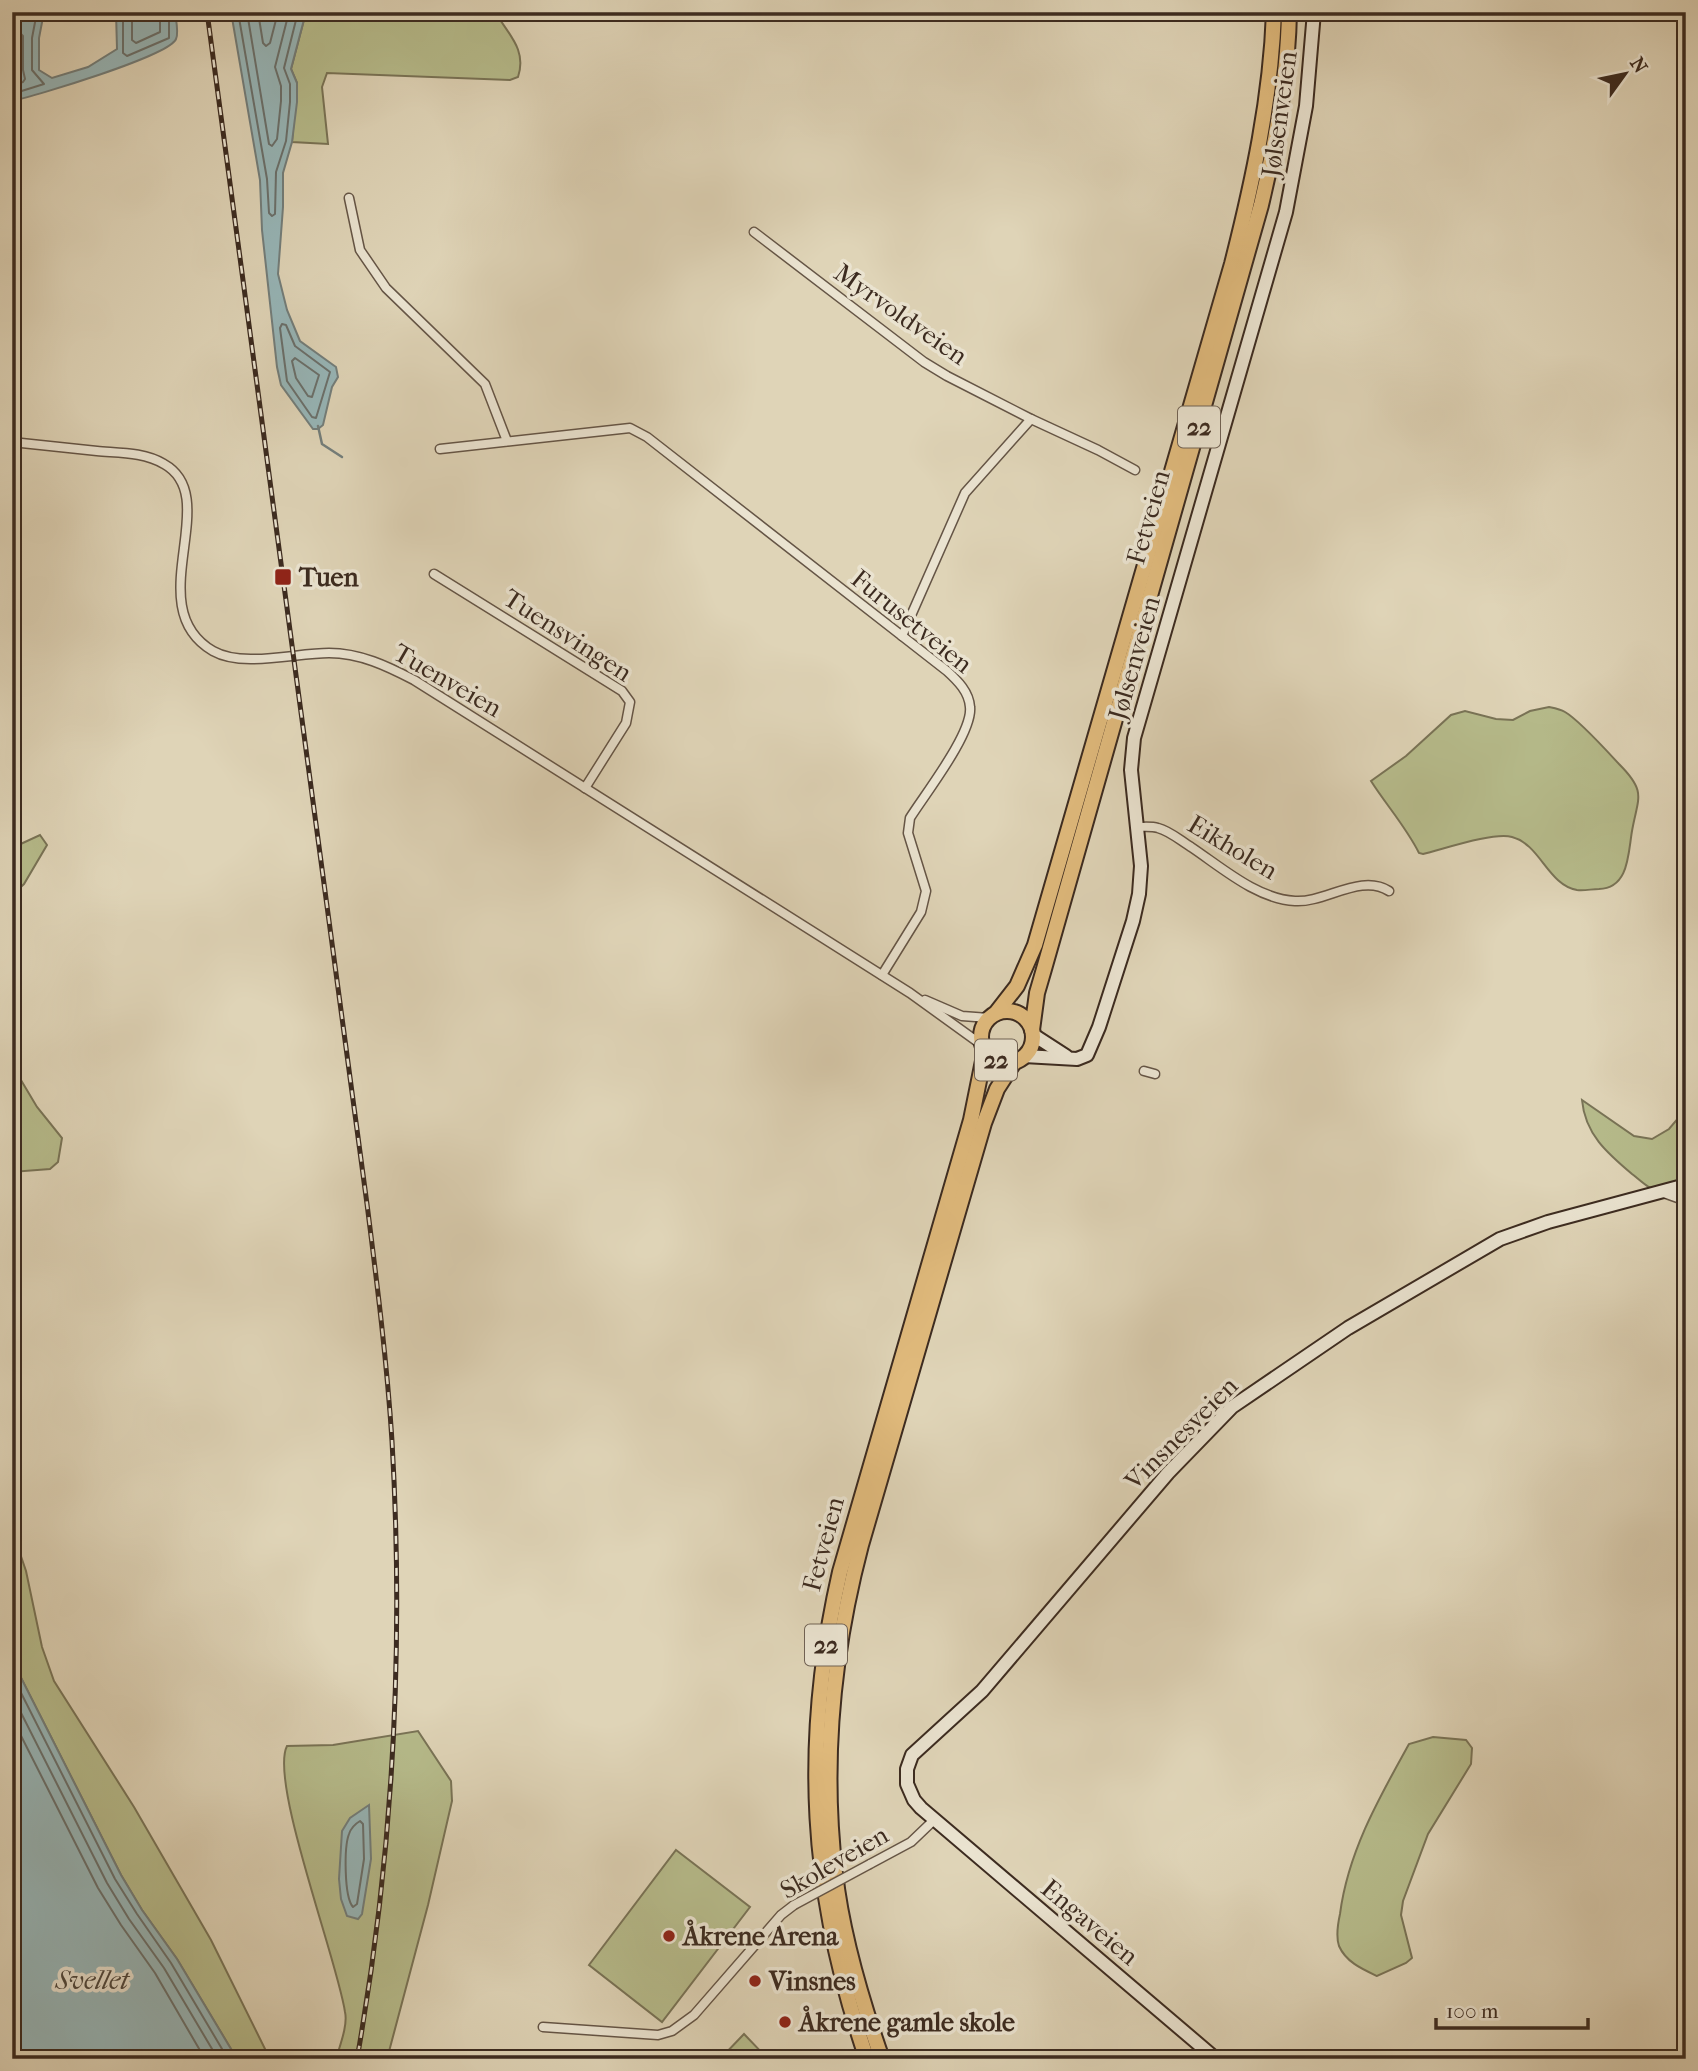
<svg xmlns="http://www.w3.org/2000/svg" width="1698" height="2071" font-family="'IM FELL French Canon',serif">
<rect width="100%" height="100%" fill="#dfd4b7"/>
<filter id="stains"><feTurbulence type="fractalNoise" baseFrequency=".00286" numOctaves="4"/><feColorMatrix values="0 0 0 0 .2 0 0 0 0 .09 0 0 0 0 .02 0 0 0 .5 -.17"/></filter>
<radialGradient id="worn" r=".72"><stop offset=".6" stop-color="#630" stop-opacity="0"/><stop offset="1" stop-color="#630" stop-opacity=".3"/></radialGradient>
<g fill="#b6bb8b" stroke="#797356" stroke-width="2">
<path d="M306,12H495C509,35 527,50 518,77L510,80L327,73L322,87L328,144L292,142L297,83L291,69Z"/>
<path d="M1549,707C1554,708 1560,709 1565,712C1579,720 1606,750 1619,764C1647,792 1638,797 1632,831C1628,854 1629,888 1599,889C1592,889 1584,891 1577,890C1548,885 1540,844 1512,837C1493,832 1444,849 1423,854L1419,853C1406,827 1387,806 1371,781L1406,756L1451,715L1465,711L1496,719L1513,720L1530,711Z"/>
<polygon points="40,835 47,845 24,884 12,895 12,848"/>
<polygon points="12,1065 37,1107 62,1138 58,1162 50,1169 12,1172"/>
<path d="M1582,1100L1634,1136L1652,1139L1669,1129L1686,1109V1183C1678,1186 1667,1192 1660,1191C1649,1190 1640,1180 1632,1174C1607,1153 1585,1134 1582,1100Z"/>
<polygon points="12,1530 26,1571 42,1647 54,1681 134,1807 211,1940 270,2059 237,2059 177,1959 142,1910 121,1875 12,1660"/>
<path d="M418,1731L451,1781L452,1801L428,1905L387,2059H336C340,2045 348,2025 345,2012C338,1962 269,1781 287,1746L333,1745Z"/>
<path d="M1433,1737L1466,1740L1472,1748L1471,1764L1428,1834L1403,1901L1401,1915L1412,1958L1406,1963L1377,1976C1362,1969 1346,1962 1339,1946C1336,1937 1338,1923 1340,1914C1348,1852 1379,1798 1409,1744Z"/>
<polygon points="676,1850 750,1907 662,2022 589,1965"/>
<polygon points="744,2034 768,2059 720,2059"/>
</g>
<g fill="#97b6b8" stroke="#737e7b" stroke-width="2">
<path d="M19,12H44L39,38V70L52,78L88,67L117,49L116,12H175C176,20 179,33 176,39C169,56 35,96 12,101V22Z"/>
<polygon points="231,12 306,12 291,69 297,83 297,102 292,142 283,173 283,207 278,274 287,310 300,341 336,367 338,377 332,387 323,425 318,429 313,429 281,385 277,367 262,230 260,180"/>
<polygon points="12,1660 121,1875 142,1910 177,1959 237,2059 12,2059"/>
<polygon points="369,1805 371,1859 362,1914 358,1919 347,1916 341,1899 339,1879 342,1831 350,1818"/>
</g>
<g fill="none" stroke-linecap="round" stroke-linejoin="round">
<g stroke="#6a706c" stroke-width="2">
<polyline points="123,12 123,53 127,56 169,38 169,12"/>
<polyline points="132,12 132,40 136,43 160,32 160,12"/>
<polyline points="238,12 267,179 269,213 272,216 275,214 276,172 286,141 290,102 290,84 284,68 298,12"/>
<polyline points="247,12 269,144 272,146 277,139 281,101 281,86 275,67 289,12"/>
<polyline points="258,12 263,43 266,46 270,43 278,12"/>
<polyline points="12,34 20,33 23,36 23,70 25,79 23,82 12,85"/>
<polyline points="12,94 44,84 32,70 32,38 37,12"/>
<polygon points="282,324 286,325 295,346 330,372 316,418 312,417 287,381 280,328"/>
<polygon points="295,358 319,375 312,397 308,396 296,378 292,361"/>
<polyline points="12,1675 115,1879 137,1914 171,1963 228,2059"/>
<polyline points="12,1695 107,1883 129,1919 164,1968 218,2059"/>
<polyline points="12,1718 98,1888 121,1925 155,1973 205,2059"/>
<path d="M360,1821L363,1824L364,1859L357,1904L353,1907C344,1897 344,1847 349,1834C351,1828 355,1824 360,1821Z"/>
</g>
<polyline stroke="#737e7b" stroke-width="2.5" points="318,426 322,444 342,457"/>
<defs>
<g id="minor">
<polyline points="349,198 360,250 386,288 485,384 507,441"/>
<polyline points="754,232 924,362 947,376 1031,419"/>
<path d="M12,442C40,445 69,448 97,451C119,453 144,452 164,464C225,498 138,607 213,651C243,668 295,653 329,653C360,653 387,666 414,680L910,993L982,1045"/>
<path d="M440,449L630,428L647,437L947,671C958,681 969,692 970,707C973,733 925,794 910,818L908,833L926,891L921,912L882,975"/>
<polyline points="434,574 622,691 630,702 626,723 585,788"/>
<polyline points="902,636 965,493 1031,419 1098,450 1135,470"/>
<path d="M1137,827C1144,827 1151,826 1158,828C1170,831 1181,841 1191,847C1221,867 1257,899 1295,901C1325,903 1361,873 1389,891"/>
<polyline points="925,1000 962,1016 989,1018"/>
<polyline points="1144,1071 1155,1074"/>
<polyline points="1661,1192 1686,1201"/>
<polyline points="870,1864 911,1842 934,1820"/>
<polyline points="543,2027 658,2035 672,2031 694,2015 781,1915 794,1905"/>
</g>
<g id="secondary">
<polyline points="1032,1034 1066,1056"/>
<polyline points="1024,1056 1077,1059 1087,1055 1099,1027 1133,921 1139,894 1141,866 1131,770 1134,738 1286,212 1306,106 1314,12"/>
<polyline points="1216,2059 921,1808 914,1800 907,1784 907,1769 912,1755 982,1691 1168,1473 1232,1407 1348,1328 1500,1239 1548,1222 1686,1185"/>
</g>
<g id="trunk">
<circle cx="1007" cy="1037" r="26"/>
<path d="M996,1013L1017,986L1035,945L1232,264C1253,181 1271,98 1274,12"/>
<path d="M1032,1030L1037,993L1044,969L1261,205C1276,142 1288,77 1289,12"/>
<path d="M867,2059C810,1894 801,1743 840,1572L971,1120L985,1051"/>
<path d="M882,2059C861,1999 842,1936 835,1873C822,1763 833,1651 861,1545L984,1123L997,1089L1015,1061"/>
</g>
</defs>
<use href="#minor" stroke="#655546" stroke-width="11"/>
<use href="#secondary" stroke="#3c2b20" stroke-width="16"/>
<use href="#trunk" stroke="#3c2b20" stroke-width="18"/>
<use href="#minor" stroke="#eae3d0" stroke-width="8"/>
<use href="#secondary" stroke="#eae3d0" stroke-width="12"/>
<use href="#trunk" stroke="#e0ba7c" stroke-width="14"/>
<defs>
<path id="rail" d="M207,12L367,1204C377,1283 387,1362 392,1441C404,1647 393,1856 357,2059"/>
</defs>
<use href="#rail" stroke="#3c2b20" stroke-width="5"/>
<use href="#rail" stroke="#eae3d0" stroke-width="2.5" stroke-dasharray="8" stroke-linecap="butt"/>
<defs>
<polyline id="minor-bridge" points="794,1905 870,1864"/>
</defs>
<use href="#minor-bridge" stroke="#655546" stroke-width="11" stroke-linecap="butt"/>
<use href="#minor-bridge" stroke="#eae3d0" stroke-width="8"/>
</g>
<g fill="#8f2418" stroke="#eae3d0" stroke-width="2.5">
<rect x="274" y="568" width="18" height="18" rx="3.5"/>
<circle cx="669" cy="1936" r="7"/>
<circle cx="755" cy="1981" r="7"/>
<circle cx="785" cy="2022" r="7"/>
</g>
<g text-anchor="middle" stroke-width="7" stroke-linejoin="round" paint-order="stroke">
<g fill="#eae3d0" stroke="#706255" stroke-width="2">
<rect x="1178" y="406.5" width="42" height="41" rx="5"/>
<rect x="975" y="1039.5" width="42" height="41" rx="5"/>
<rect x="805" y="1624.5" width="42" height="41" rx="5"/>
</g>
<g font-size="24" font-weight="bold" fill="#3c2b20">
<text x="1199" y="435">22</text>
<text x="996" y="1068">22</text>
<text x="826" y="1653">22</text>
</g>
<g font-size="26" fill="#3c2b20" stroke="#eae3d0">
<text transform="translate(1279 114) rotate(-82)" y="9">Jølsenveien</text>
<text transform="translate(901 314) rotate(35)" y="9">Myrvoldveien</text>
<text transform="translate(1148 517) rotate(-74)" y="9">Fetveien</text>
<text transform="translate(912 621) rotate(39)" y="9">Furusetveien</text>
<text transform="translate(568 635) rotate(33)" y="9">Tuensvingen</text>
<text transform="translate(1134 658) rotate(-74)" y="9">Jølsenveien</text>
<text transform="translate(448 680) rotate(30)" y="9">Tuenveien</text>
<text transform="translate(1233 847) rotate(31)" y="9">Eikholen</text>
<text transform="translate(1181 1433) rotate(-45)" y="9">Vinsnesveien</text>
<text transform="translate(823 1544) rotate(-75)" y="9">Fetveien</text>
<text transform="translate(834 1862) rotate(-30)" y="9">Skoleveien</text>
<text transform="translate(1090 1922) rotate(40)" y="9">Engaveien</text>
</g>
<g font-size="26" font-weight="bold" fill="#3c2b20" stroke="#eae3d0" text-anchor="start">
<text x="299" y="586">Tuen</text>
<text x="683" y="1945">Åkrene Arena</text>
<text x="769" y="1990">Vinsnes</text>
<text x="799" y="2031">Åkrene gamle skole</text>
</g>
<g font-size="28" font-style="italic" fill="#4e473e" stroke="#eae3d0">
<text x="92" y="1989">Svellet</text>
</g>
</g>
<rect width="1698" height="2071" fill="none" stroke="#dfd4b7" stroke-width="42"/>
<rect x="14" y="14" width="1670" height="2043" fill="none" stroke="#3c2b20" stroke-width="3.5"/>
<rect x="21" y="21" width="1656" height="2029" fill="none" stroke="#3c2b20" stroke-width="2"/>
<g transform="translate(1625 74) rotate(57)" stroke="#eae3d0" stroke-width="5" paint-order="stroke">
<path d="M0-5L12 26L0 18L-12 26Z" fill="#3c2b20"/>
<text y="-10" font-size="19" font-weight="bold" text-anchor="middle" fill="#3c2b20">N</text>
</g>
<path d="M1436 2018v10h152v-10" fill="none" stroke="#3c2b20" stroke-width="3.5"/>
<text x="1446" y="2018" font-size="21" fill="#3c2b20" stroke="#eae3d0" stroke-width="5" paint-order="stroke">100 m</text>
<rect width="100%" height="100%" filter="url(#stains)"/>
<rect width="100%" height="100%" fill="url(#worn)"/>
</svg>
